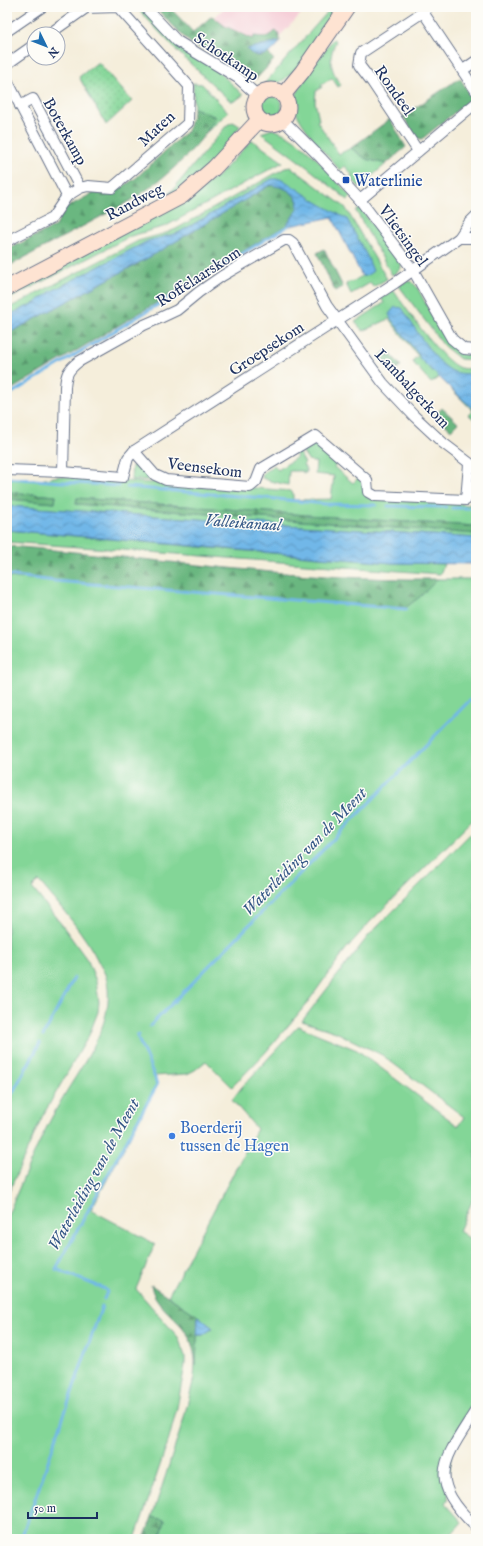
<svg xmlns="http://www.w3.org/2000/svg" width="483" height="1546" font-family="'IM FELL English',serif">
<defs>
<pattern id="forest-firs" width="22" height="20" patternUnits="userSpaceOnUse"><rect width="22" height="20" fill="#6ab780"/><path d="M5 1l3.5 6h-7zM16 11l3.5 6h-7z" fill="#56956c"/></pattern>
<pattern id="park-dots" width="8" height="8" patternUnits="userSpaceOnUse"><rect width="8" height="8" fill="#83d697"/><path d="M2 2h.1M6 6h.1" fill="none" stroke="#71b885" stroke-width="1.8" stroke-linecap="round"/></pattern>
<pattern id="water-waves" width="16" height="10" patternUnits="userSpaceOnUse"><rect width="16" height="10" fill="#71b7e8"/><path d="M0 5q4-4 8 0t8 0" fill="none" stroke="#5c95bf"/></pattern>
</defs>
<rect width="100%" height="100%" fill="#fdfcf7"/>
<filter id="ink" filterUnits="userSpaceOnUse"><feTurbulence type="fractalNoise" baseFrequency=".025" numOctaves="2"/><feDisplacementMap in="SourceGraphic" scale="8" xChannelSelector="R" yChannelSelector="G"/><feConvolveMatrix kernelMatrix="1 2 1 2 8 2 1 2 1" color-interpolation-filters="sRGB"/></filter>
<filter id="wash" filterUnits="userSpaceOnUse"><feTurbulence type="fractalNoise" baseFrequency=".012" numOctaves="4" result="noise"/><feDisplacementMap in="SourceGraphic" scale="16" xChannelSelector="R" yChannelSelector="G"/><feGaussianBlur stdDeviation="0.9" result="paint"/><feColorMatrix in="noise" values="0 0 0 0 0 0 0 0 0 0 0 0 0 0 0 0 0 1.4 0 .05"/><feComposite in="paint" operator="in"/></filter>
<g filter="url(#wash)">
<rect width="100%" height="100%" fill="#f5eedb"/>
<polygon fill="#f6cfd8" points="225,7 294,7 301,14 278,38 248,45 205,27"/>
<g fill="#83d697" stroke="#4f827a">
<polygon points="136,7 140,7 173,41 214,67 243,95 235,101 231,101 228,99 179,53"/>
<path d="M332,7H341C329,25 289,94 264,84Z"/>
<path d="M333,39L336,41C328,58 330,69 341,85L338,87L332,78L321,85L322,87L316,91L315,102L319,120L317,121L339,154L351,148L366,159L386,164L359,187L350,177L352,175L345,166L340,170C329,158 295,120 294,105C294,88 323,54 333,39Z"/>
<polygon points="193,83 202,84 228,112 207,132 215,117 194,108"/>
<circle cx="271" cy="107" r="11"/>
<polygon points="233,122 240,126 220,156 192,183 165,199 227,125"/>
<path d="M272,129C303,137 330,174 351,197L348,200L307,167L261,133Z"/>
<polygon points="252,140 283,162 166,226 131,236 7,300 7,294 200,189 218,176"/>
<polygon points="291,167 345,207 387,279 373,287 370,283 351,294 346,284 351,281 352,282 362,276 366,276 347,220 272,179 178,233 148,241 50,292 35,303 7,316 7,309 138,241 166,233 176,229 285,168"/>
<polygon points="360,208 401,263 401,267 400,270 392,275 356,211"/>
<path d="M406,281L412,282L417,287C427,305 441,337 455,349C461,355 468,355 476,356V360L460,359L444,346L399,286Z"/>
<path d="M393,290C407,309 441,361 460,368C465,369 471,369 476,368V421L469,415L473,411L439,377L431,383L412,361L418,356L389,319L363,331L355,322L384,303L381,298Z"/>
<polygon points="315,440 339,461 334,467 353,483 358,478 362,482 365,493 470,505 471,500 476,501 476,526 375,520 77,498 76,504 476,534 476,538 7,506 7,499 55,503 56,496 7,492 7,479 40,480 58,476 152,483 154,481 157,483 180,486 255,488 291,491 293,493 293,500 331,499 334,476 315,474 316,462 312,462 310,460 309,461 300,448"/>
<polygon points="297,450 305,463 303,465 306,469 306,473 303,473 303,471 289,471 288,485 270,481 262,478 263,473 274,465 278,470 297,457 294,452"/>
<polygon points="139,463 147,470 153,480 131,480 132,466"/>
<path d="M7,530L210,548L392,563L444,564L440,574C295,564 151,551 7,542Z"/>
<path d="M7,577L287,600L421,596L438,579H476V817L369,923L346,949L305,1006L265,1053L232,1087L206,1061L195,1070L187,1074L154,1076C158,1084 156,1088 152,1095L91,1210L155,1244L136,1289L178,1337L185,1356V1365L177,1408L169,1439L135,1539H7V1217C23,1179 38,1141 58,1106C78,1069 116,1026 107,981C106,975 103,970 100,965C85,933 61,908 39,881L32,888L62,925L88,961L96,981L99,1002L98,1012L89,1035L42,1117L7,1196Z"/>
<polygon points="476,828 476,1192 459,1231 476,1243 476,1405 452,1441 448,1499 445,1503 462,1522 447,1539 160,1539 165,1521 152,1517 182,1425 194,1378 197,1335 203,1335 213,1328 168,1296 257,1129 232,1100 241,1088 298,1026 357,1050 458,1126 464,1117 382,1055 336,1032 302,1021 369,935"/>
</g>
<g fill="url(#forest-firs)" stroke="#42736f">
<polygon points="155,7 169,7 193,32 212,16 225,26 253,39 254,36 266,37 276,31 278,33 280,41 248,49 262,56 268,53 274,60 256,79 237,65 192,44 186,39"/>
<polygon points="460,78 471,96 470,100 422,139 417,138 403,116"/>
<path d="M194,108L216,117C197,151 162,181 130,201L7,267V250L57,225L62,210L95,192L111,194L136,178L188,130Z"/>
<polygon points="390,119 406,147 386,164 366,159 351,148"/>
<path d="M270,185C283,187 291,189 298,201L297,210L287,225L7,392V334L153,255Z"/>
<polygon points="324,249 343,287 335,291 317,253"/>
<polygon points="387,350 401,366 397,369 395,366 391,369 380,356"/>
<polygon points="442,408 458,423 451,430 435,415"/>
<polygon points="7,492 56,496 55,503 7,499"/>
<polygon points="77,498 375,520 476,526 476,534 76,504"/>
<path d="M7,546C150,557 294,581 438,579L421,596L404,609L7,577Z"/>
<path d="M151,1285L198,1316L196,1365C194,1354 193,1342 186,1332C175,1316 154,1305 151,1285Z"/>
<polygon points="152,1517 165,1520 160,1539 144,1539"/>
</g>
<polygon fill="url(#park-dots)" stroke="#4f827a" points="98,62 132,101 106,125 79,77"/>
<g fill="url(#water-waves)" stroke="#4673a3">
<path d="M280,41C275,53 256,62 247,49Z"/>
<path d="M272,179H282L317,202L347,219L367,256L373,271L366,276H362L332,217L290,226L287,225L297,210L298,201C291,189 283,187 270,185L153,255L7,334V316L35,303L50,292L148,241L178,233Z"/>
<path d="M395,307L402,308C414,326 432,360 452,371C458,374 469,374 476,374V414L474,410L420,359L419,355L391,319L389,314Z"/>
<polygon points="7,506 476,538 476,564 392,563 19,531 7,530"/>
<polygon points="198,1316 213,1328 203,1335 197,1335"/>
</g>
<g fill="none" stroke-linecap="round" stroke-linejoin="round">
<g stroke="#71b7e8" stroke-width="3">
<polyline points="7,396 288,226"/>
<polyline points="7,478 119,486"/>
<polyline points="127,487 211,494 267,498 325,504 376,505"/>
<polyline points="388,506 446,507"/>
<polyline points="452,508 476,508"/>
<polyline points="7,575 55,581 406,609"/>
<polyline points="150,1026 476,694"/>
<polyline points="43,1036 74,978"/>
<polyline points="7,1103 40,1043"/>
<polyline points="104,1299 107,1292 105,1289 56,1269 157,1085 155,1078 137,1036 139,1035"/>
<polyline points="21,1539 102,1306"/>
</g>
</g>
</g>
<g filter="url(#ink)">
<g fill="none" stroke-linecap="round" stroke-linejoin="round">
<defs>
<g id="street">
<polyline points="145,7 177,41 238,78 258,96"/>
<polyline points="423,12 476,91"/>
<polyline points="7,31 42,7"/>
<polyline points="7,64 34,45"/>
<polyline points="463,70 476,61"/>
<polyline points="7,80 67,196"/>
<polyline points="20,106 33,99 80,188"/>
<polyline points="283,120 321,158 360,200 413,270 452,339 464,349 476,350"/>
<polyline points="418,151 372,82 359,65 361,53 423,12 428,7"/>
<polyline points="360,200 476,103"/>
<polyline points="459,238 476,238"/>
<polyline points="7,241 52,218 67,196 80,188 88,186 112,188 188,123 189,86 118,7 86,8 49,34"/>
<polyline points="134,451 395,283 459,238 469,223 476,216"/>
<polyline points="7,470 63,472 123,477 128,458 134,451 155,475 166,480 250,487 256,482 261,469 316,436 367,480 368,492 375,496 466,500 469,464"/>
<path d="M63,472L65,387C66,374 68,370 78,362L144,325L160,318L177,310L199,292L222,276L284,240H289L293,243L327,306L383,383L414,416L443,443L476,468"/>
<path d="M476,1410C444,1461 425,1478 476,1527"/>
</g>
<g id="secondary">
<circle cx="271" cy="107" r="17"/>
<polyline points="283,95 302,72 347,7"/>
<polyline points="7,288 182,196 214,168 259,120"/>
</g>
</defs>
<use href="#street" stroke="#67728a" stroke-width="12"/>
<use href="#secondary" stroke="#67728a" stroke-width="17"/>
<use href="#street" stroke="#fff" stroke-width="10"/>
<use href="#secondary" stroke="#fee3d2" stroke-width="15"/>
</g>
</g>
<rect fill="#1a4fb4" stroke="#fdfcf7" stroke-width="1.5" x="342" y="176" width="8" height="8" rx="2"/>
<circle fill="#3f7fe0" stroke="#fdfcf7" stroke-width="1.5" cx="172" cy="1136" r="4"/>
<g text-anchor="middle" stroke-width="3" stroke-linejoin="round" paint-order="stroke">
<g font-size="16" fill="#1b2f5e" stroke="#fdfcf7">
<text transform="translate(227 56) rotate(34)" y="6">Schotkamp</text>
<text transform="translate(395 90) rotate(55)" y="6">Rondeel</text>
<text transform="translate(156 128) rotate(-43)" y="6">Maten</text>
<text transform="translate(66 131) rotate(61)" y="6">Boterkamp</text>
<text transform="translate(134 201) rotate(-28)" y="6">Randweg</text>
<text transform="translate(404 235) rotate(54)" y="6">Vlietsingel</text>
<text transform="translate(198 276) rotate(-33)" y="6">Roffelaarskom</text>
<text transform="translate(266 348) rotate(-33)" y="6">Groepsekom</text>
<text transform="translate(413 388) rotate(47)" y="6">Lambalgerkom</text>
<text transform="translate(205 467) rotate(7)" y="6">Veensekom</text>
</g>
<g font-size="16" fill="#164399" stroke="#fdfcf7" text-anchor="start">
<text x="354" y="186">Waterlinie</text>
</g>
<g font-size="16" fill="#366cbe" stroke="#fdfcf7" text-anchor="start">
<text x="180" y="1133">Boerderij<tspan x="180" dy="18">tussen de Hagen</tspan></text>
</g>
<g font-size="17" font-style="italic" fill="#355887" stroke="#fdfcf7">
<text transform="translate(243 522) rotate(4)" y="6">Valleikanaal</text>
<text transform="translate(304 851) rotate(-46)" y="6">Waterleiding van de Meent</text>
<text transform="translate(93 1174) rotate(-61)" y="6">Waterleiding van de Meent</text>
</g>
</g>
<rect width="483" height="1546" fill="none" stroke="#fdfcf7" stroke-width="24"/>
<g transform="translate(46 46) rotate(133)"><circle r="19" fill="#fdfcf7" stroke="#a3aaba"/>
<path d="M0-3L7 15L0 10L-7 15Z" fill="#1f6fb2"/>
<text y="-6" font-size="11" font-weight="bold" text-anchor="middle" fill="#1b2f5e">N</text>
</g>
<path d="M28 1512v6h69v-6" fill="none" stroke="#1b2f5e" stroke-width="2"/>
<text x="34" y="1512" font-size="12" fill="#1b2f5e" stroke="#fdfcf7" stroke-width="3" paint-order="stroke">50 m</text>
</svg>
